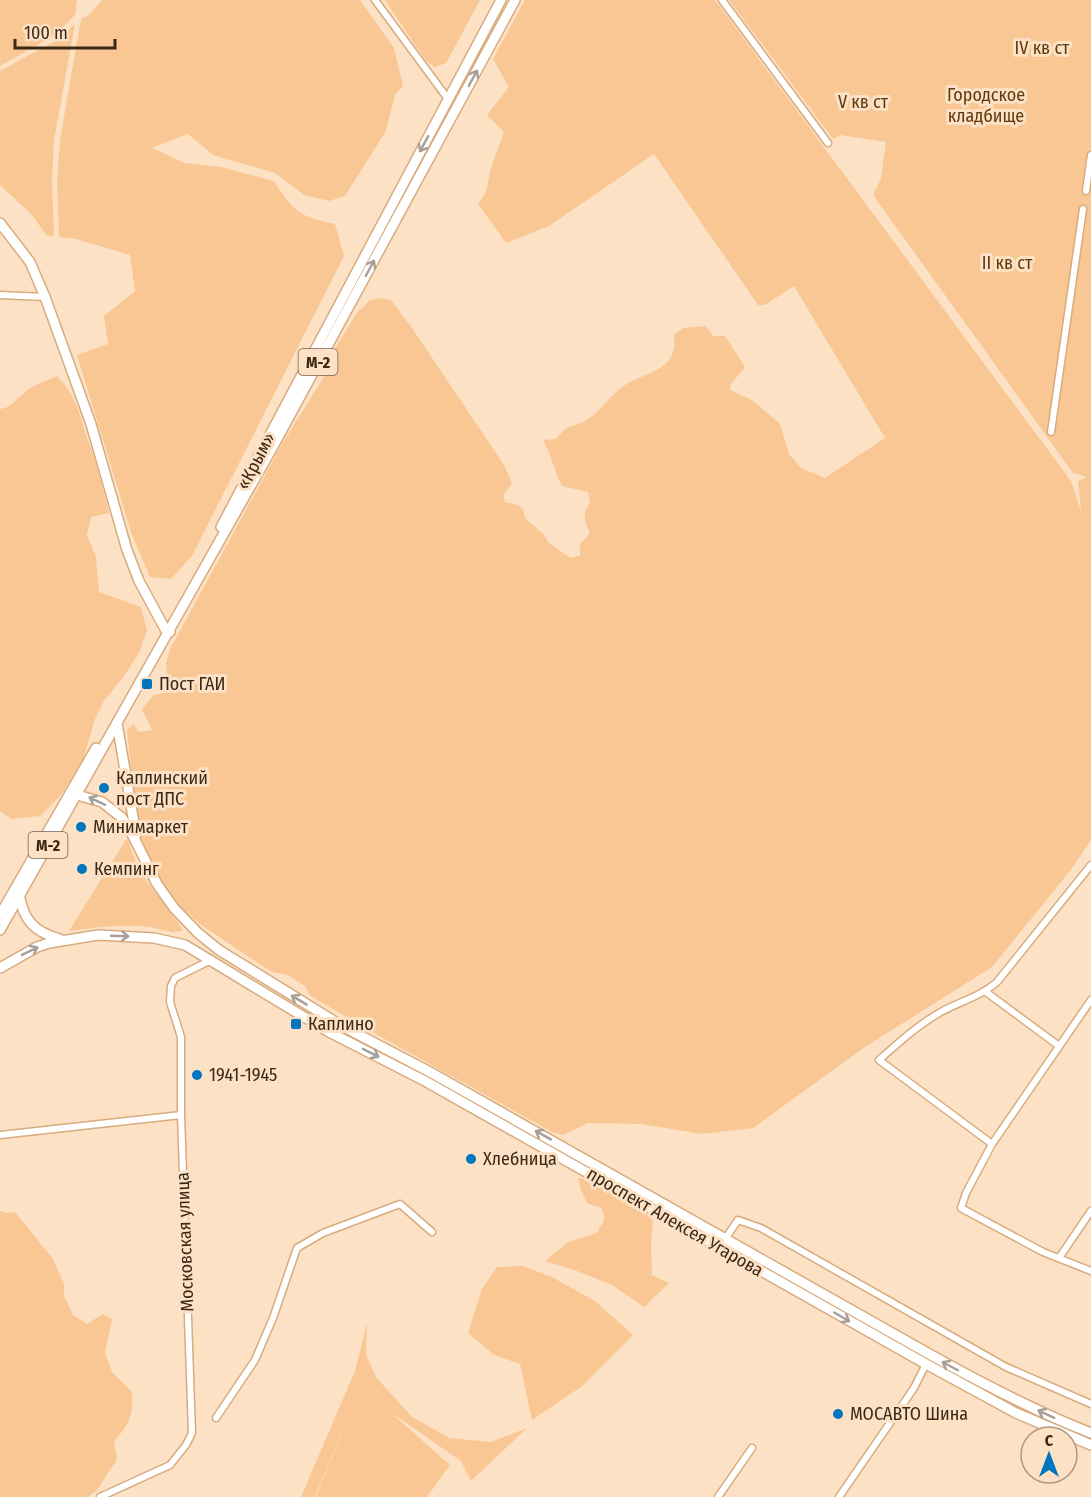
<svg xmlns="http://www.w3.org/2000/svg" width="1091" height="1497" font-family="'Fira Sans Condensed',sans-serif">
<rect width="100%" height="100%" fill="#fde1c5"/>
<g fill="#f9c793">
<polygon points="0,0 77,0 75,15 55,35 0,66"/>
<path d="M102,0H360L394,48L403,86L395,95L386,131L345,196L329,201L304,195L275,173L213,155L188,134L152,148L185,163L221,167L274,181C294,212 298,216 335,224L344,256L192,556L171,579L150,577L132,535L77,355L108,344L104,316L135,291L130,255L76,239L59,237L57,181L60,140L81,19L89,15Z"/>
<polygon points="385,0 480,0 446,63 435,67 426,61"/>
<path d="M525,0H715L1071,481L1081,511L1078,481L1087,477L1073,473L873,195L881,178L886,142L840,135L833,139L729,0H1091V840L1070,871L992,967L865,1047L753,1128L702,1134L642,1124L588,1123L563,1135L554,1133L363,1027L309,995L305,986L288,975L272,972L249,957L200,924L177,903L155,874L138,836L127,730L134,724L138,732L152,730L142,709L154,695L169,692L166,663L170,649L282,444L322,380L333,352L356,314L370,300L380,298L391,300L412,328L504,465L512,483L503,495L505,502L518,505L523,509L525,518L543,534L550,544L571,558L580,555V544L590,533C584,520 582,515 590,503L588,492L562,486C554,471 552,456 543,440L556,439C568,423 573,428 587,420C599,412 609,397 621,388C636,375 666,374 673,352C675,347 674,339 674,334L683,328L706,326L713,336H725L745,367L731,384L730,390L752,400L780,424L789,454L801,468L825,478L885,438L794,286L765,305H758L654,154L549,226L506,243L478,204L486,192L491,168L504,132L487,115L509,87L493,59Z"/>
<polygon points="75,24 54,140 52,181 54,236 47,236 32,215 0,185 0,71 57,40"/>
<path d="M57,376C81,402 79,418 91,448C98,470 104,491 109,513L91,517L87,535L96,557L99,592L141,607L147,631L139,653L124,676L104,701L95,719L82,763L60,796L40,816L12,819L0,811V409L8,407L30,388Z"/>
<path d="M127,838L136,863L146,880L183,930C175,935 160,929 151,927C124,924 96,927 69,931Z"/>
<polygon points="440,1082 916,1350 917,1353 914,1353 441,1085"/>
<polygon points="578,1178 589,1180 649,1214 653,1223 651,1243 652,1275 669,1283 644,1307 612,1285 577,1271 545,1261 568,1242 597,1233 605,1218 601,1208 587,1203 581,1190"/>
<path d="M0,1211L6,1213L15,1212L53,1259L64,1284V1296L73,1315L87,1324L103,1314L112,1319L105,1353L112,1372L132,1392C133,1417 130,1423 114,1441L117,1459L97,1490L88,1497H0Z"/>
<polygon points="523,1266 552,1277 595,1301 633,1335 581,1387 532,1420 520,1364 494,1355 468,1333 482,1289 497,1267"/>
<polygon points="367,1323 366,1355 376,1377 411,1416 449,1438 491,1442 527,1428 471,1481 461,1461 399,1418 386,1411 397,1418 450,1465 427,1497 316,1497 357,1396 315,1497 301,1497 355,1371"/>
</g>
<g fill="none" stroke-linecap="round" stroke-linejoin="round">
<defs>
<g id="street">
<polyline points="375,0 448,99"/>
<polyline points="722,0 828,143"/>
<polyline points="1086,191 1091,155"/>
<polyline points="0,295 45,297"/>
<polyline points="1051,432 1083,209"/>
<polyline points="986,992 1059,1046"/>
<polyline points="1091,1000 992,1144 966,1193 961,1208 1043,1252 1091,1271"/>
<polyline points="0,1135 181,1115"/>
<path d="M992,1144L879,1060C898,1043 917,1026 939,1013C958,1002 980,997 997,982L1091,865"/>
<polyline points="725,1239 738,1220 761,1228 1006,1367 1091,1404"/>
<polyline points="1059,1258 1091,1211"/>
<polyline points="216,1418 255,1360 273,1318 297,1248 323,1233 400,1204 432,1232"/>
<polyline points="100,1497 170,1465 186,1445 192,1433 181,1115 181,1037 170,1002 171,986 175,978 211,960"/>
<polyline points="718,1497 752,1448"/>
<polyline points="839,1497 914,1388 926,1364"/>
</g>
<polyline id="secondary" points="0,223 30,262 45,297"/>
<g id="primary">
<polyline points="45,297 91,424 127,550 139,581 165,629 170,632"/>
<polyline points="221,527 501,0"/>
<polyline points="117,723 136,835"/>
<path d="M70,793L102,802L121,817L129,828L157,884L174,908L198,933L219,950L342,1026L430,1072L931,1355C983,1384 1035,1411 1091,1433"/>
<path d="M19,893C23,920 34,932 60,939"/>
<polyline points="0,915 96,748"/>
<polyline points="0,930 276,441 515,0"/>
<polyline points="0,968 37,947 49,943 98,935 154,938 185,945 329,1032 425,1081 926,1364 1016,1413 1091,1445"/>
</g>
</defs>
<use href="#street" stroke="#d8ab7d" stroke-width="9"/>
<use href="#secondary" stroke="#d8ab7d" stroke-width="12"/>
<use href="#primary" stroke="#d8ab7d" stroke-width="12"/>
<use href="#street" stroke="#fff" stroke-width="6"/>
<use href="#secondary" stroke="#fff" stroke-width="9"/>
<use href="#primary" stroke="#fff" stroke-width="9"/>
</g>
<defs><path id="oneway-shaft" d="M-6 0H5M1.5-3L5.5 0L1.5 3" fill="none" stroke-width="1.6" stroke-linecap="round" stroke-linejoin="round" transform="scale(1.5)"/></defs>
<g stroke="#a79f97">
<use href="#oneway-shaft" transform="translate(473 78) rotate(-62)"/>
<use href="#oneway-shaft" transform="translate(424 144) rotate(118)"/>
<use href="#oneway-shaft" transform="translate(370 268) rotate(-62)"/>
<use href="#oneway-shaft" transform="translate(97 801) rotate(-155)"/>
<use href="#oneway-shaft" transform="translate(120 936) rotate(2)"/>
<use href="#oneway-shaft" transform="translate(30 951) rotate(-26)"/>
<use href="#oneway-shaft" transform="translate(299 1000) rotate(-149)"/>
<use href="#oneway-shaft" transform="translate(371 1053) rotate(27)"/>
<use href="#oneway-shaft" transform="translate(543 1135) rotate(-151)"/>
<use href="#oneway-shaft" transform="translate(842 1317) rotate(30)"/>
<use href="#oneway-shaft" transform="translate(950 1366) rotate(-152)"/>
<use href="#oneway-shaft" transform="translate(1046 1414) rotate(-155)"/>
</g>
<g fill="#0075bf" stroke="#fde1c5" stroke-width="2">
<rect x="141" y="678" width="12" height="12" rx="3"/>
<circle cx="104" cy="788" r="6"/>
<circle cx="81" cy="827" r="6"/>
<circle cx="82" cy="869" r="6"/>
<rect x="290" y="1018" width="12" height="12" rx="3"/>
<circle cx="197" cy="1075" r="6"/>
<circle cx="471" cy="1159" r="6"/>
<circle cx="838" cy="1414" r="6"/>
</g>
<g text-anchor="middle" stroke-width="6" stroke-linejoin="round" paint-order="stroke">
<g fill="#fde1c5" stroke="#75604b" stroke-width="1.5">
<rect x="298.5" y="349" width="39" height="26" rx="4.5"/>
<rect x="28.5" y="832" width="39" height="26" rx="4.5"/>
</g>
<g font-size="16" font-weight="bold" fill="#3b2917">
<text x="318" y="368">М-2</text>
<text x="48" y="851">М-2</text>
</g>
<g font-size="18" fill="#5f3b0f" stroke="#fde1c5">
<text x="1042" y="54">IV кв ст</text>
<text x="986" y="101">Городское<tspan x="986" dy="21">кладбище</tspan></text>
<text x="863" y="108">V кв ст</text>
<text x="1007" y="269">II кв ст</text>
</g>
<g font-size="18" fill="#3b2917" stroke="#fde1c5">
<text transform="translate(256 461) rotate(-62)" y="6">«Крым»</text>
<text transform="translate(675 1222) rotate(30)" y="6">проспект Алексея Угарова</text>
<text transform="translate(185 1242) rotate(-92)" y="6">Московская улица</text>
</g>
<g font-size="18" fill="#3b2917" stroke="#fde1c5" text-anchor="start">
<text x="159" y="690">Пост ГАИ</text>
<text x="116" y="784">Каплинский<tspan x="116" dy="21">пост ДПС</tspan></text>
<text x="93" y="833">Минимаркет</text>
<text x="94" y="875">Кемпинг</text>
<text x="308" y="1030">Каплино</text>
<text x="209" y="1081">1941-1945</text>
<text x="483" y="1165">Хлебница</text>
<text x="850" y="1420">МОСАВТО Шина</text>
</g>
</g>
<g transform="translate(1049 1455)"><circle r="28" fill="#fde1c5" stroke="#af977f" stroke-width="1.5"/>
<path d="M0-4.5L10 22L0 15L-10 22Z" fill="#0075bf"/>
<text y="-9" font-size="16" font-weight="bold" text-anchor="middle" fill="#3b2917">С</text>
</g>
<path d="M15 39v9h100v-9" fill="none" stroke="#3b2917" stroke-width="3"/>
<text x="24" y="39" font-size="18" fill="#3b2917" stroke="#fde1c5" stroke-width="4.5" paint-order="stroke">100 m</text>
</svg>
